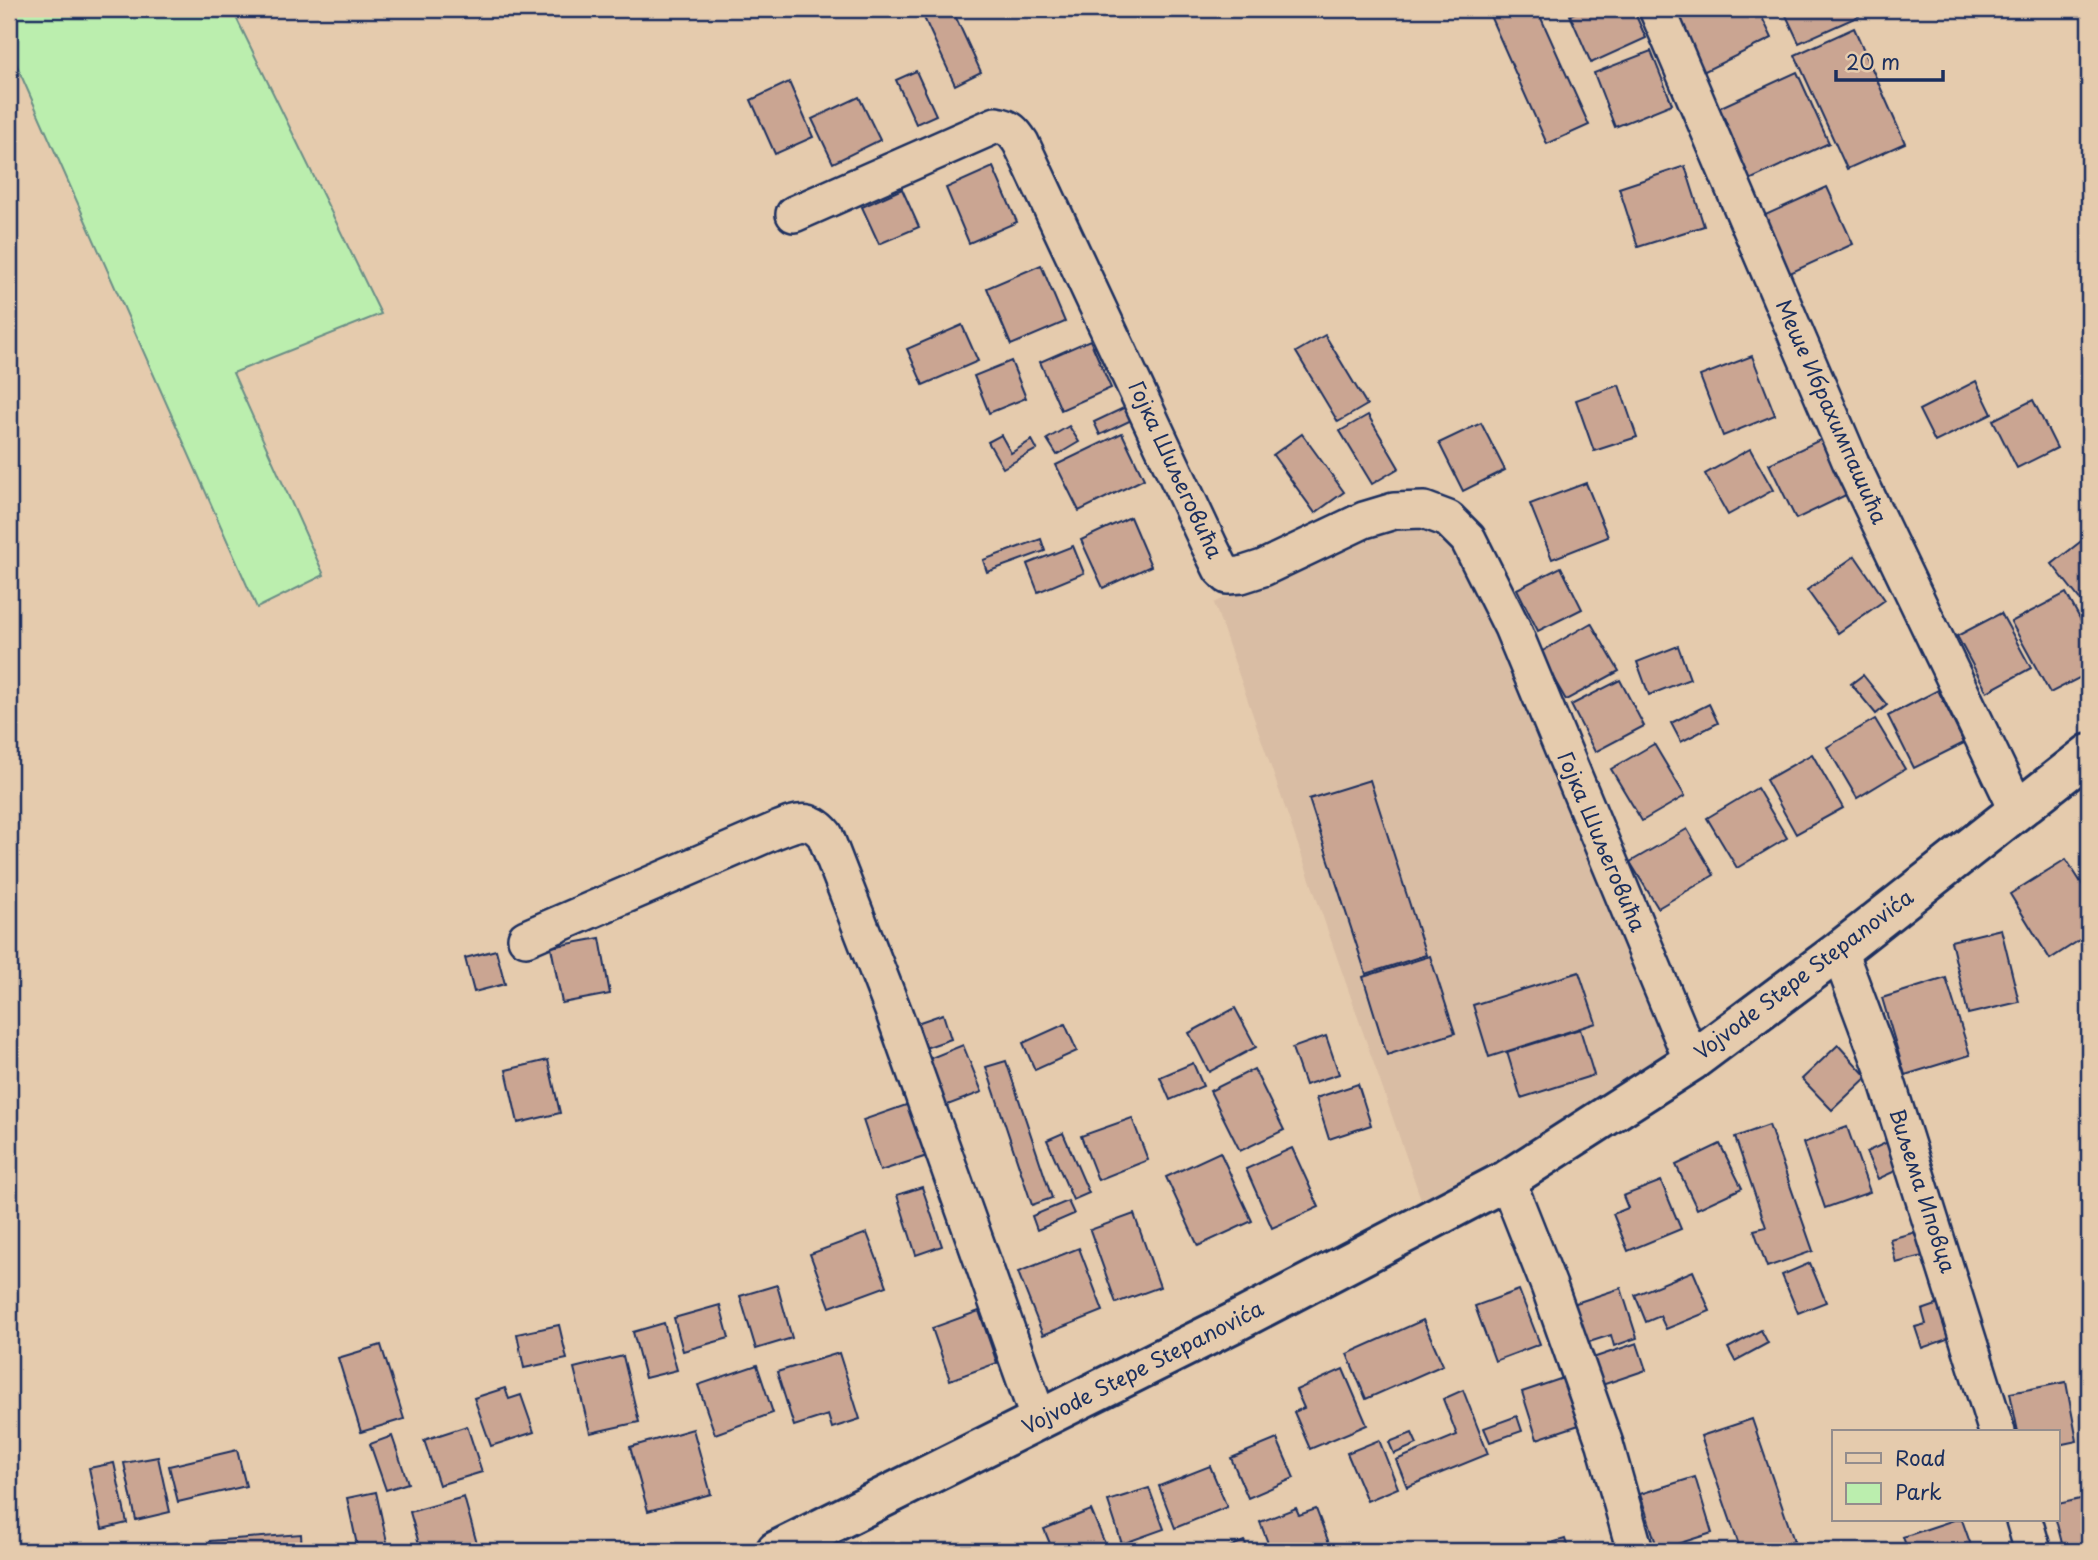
<svg xmlns="http://www.w3.org/2000/svg" width="2098" height="1560" font-family="'Playpen Sans',sans-serif">
<rect width="100%" height="100%" fill="#e5cbad"/>
<filter id="ink" filterUnits="userSpaceOnUse"><feTurbulence type="fractalNoise" baseFrequency=".0143" numOctaves="2"/><feDisplacementMap in="SourceGraphic" scale="14" xChannelSelector="R" yChannelSelector="G"/><feConvolveMatrix kernelMatrix="1 2 1 2 8 2 1 2 1" color-interpolation-filters="sRGB"/></filter>
<g filter="url(#ink)">
<polygon fill="#d9bda4" points="1387,519 1435,523 1464,550 1670,1055 1589,1108 1423,1205 1214,603"/>
<polygon fill="#bbeeae" stroke="#6b8e86" stroke-width="2" points="9,9 232,9 381,314 233,373 324,575 257,608 9,48"/>
<g fill="#caa592" stroke="#1b2f5e" stroke-width="2">
<polygon points="920,9 952,9 981,72 955,85"/>
<polygon points="1487,9 1537,9 1589,125 1547,144"/>
<polygon points="1584,9 1633,9 1646,38 1591,63 1570,15"/>
<polygon points="1693,9 1758,9 1772,38 1699,74 1672,19"/>
<polygon points="1783,9 1856,9 1859,16 1799,43"/>
<polygon points="1854,28 1905,143 1847,169 1795,55"/>
<polygon points="1651,51 1672,104 1615,127 1594,73"/>
<polygon points="916,71 936,115 916,124 896,80"/>
<polygon points="1797,72 1829,143 1743,183 1710,112"/>
<polygon points="789,82 813,137 775,154 751,100"/>
<polygon points="859,97 880,140 833,163 812,119"/>
<polygon points="1685,166 1704,226 1638,247 1619,188"/>
<polygon points="993,167 1017,222 969,243 946,188"/>
<polygon points="1827,187 1853,244 1788,274 1761,217"/>
<polygon points="902,189 919,227 879,244 862,207"/>
<polygon points="1041,265 1065,322 1011,345 987,288"/>
<polygon points="962,325 978,361 923,385 907,349"/>
<polygon points="1325,335 1367,405 1338,422 1296,352"/>
<polygon points="1090,340 1111,388 1061,410 1040,362"/>
<polygon points="1752,356 1775,415 1723,436 1700,376"/>
<polygon points="1011,361 1026,398 989,413 974,376"/>
<polygon points="1976,381 1992,414 1935,442 1919,410"/>
<polygon points="1619,385 1637,437 1594,451 1576,400"/>
<polygon points="2033,400 2057,448 2017,468 1993,420"/>
<polygon points="1134,403 1140,416 1100,435 1094,422"/>
<polygon points="1368,415 1399,468 1372,484 1340,431"/>
<polygon points="1481,423 1505,470 1463,491 1439,443"/>
<polygon points="1069,426 1079,442 1057,455 1047,439"/>
<polygon points="1122,433 1144,479 1079,511 1056,465"/>
<polygon points="1302,434 1344,492 1315,513 1273,455"/>
<polygon points="1001,435 1011,453 1032,440 1037,449 1003,468 988,442"/>
<polygon points="1824,438 1850,493 1796,519 1769,464"/>
<polygon points="1750,449 1773,490 1728,515 1705,474"/>
<polygon points="1586,483 1608,537 1552,559 1530,504"/>
<polygon points="1130,517 1151,566 1103,588 1081,540"/>
<polygon points="2089,535 2089,611 2052,564"/>
<polygon points="1041,539 1045,551 987,572 983,560"/>
<polygon points="1073,546 1084,573 1038,592 1027,564"/>
<polygon points="1855,556 1885,600 1838,633 1807,590"/>
<polygon points="1561,567 1582,609 1538,631 1517,589"/>
<polygon points="2066,593 2089,635 2089,673 2050,693 2011,622"/>
<polygon points="2001,613 2031,668 1987,692 1957,636"/>
<polygon points="1591,623 1619,671 1566,700 1539,653"/>
<polygon points="1678,646 1690,679 1649,695 1637,662"/>
<polygon points="1863,675 1887,705 1876,714 1851,684"/>
<polygon points="1620,680 1644,726 1595,752 1571,705"/>
<polygon points="1938,690 1964,743 1914,768 1888,716"/>
<polygon points="1709,704 1718,723 1681,742 1671,723"/>
<polygon points="1875,719 1905,769 1857,798 1827,747"/>
<polygon points="1654,744 1685,796 1642,821 1611,769"/>
<polygon points="1812,754 1843,808 1796,834 1766,780"/>
<polygon points="1370,780 1426,955 1366,974 1309,799"/>
<polygon points="1757,788 1787,838 1737,868 1707,818"/>
<polygon points="1687,829 1714,875 1658,908 1630,862"/>
<polygon points="2066,859 2089,895 2089,934 2050,959 2010,894"/>
<polygon points="2001,929 2019,1002 1968,1014 1951,941"/>
<polygon points="600,938 610,994 562,1003 551,947"/>
<polygon points="496,950 505,984 474,992 465,958"/>
<polygon points="1430,956 1455,1033 1387,1055 1363,977"/>
<polygon points="1579,972 1596,1023 1489,1057 1473,1005"/>
<polygon points="1946,978 1970,1055 1905,1075 1882,998"/>
<polygon points="1235,1008 1256,1047 1209,1072 1189,1033"/>
<polygon points="943,1014 951,1039 925,1048 917,1023"/>
<polygon points="1065,1024 1077,1051 1035,1070 1023,1043"/>
<polygon points="1580,1029 1594,1075 1521,1098 1507,1052"/>
<polygon points="1326,1036 1339,1074 1305,1085 1292,1048"/>
<polygon points="963,1045 982,1092 945,1106 926,1060"/>
<polygon points="1838,1045 1867,1077 1832,1110 1802,1079"/>
<polygon points="548,1060 560,1113 518,1123 506,1070"/>
<polygon points="1006,1061 1052,1198 1032,1205 986,1067"/>
<polygon points="1193,1063 1203,1086 1170,1100 1160,1077"/>
<polygon points="1254,1069 1284,1130 1240,1151 1210,1091"/>
<polygon points="1358,1084 1371,1125 1329,1139 1316,1098"/>
<polygon points="909,1104 927,1156 880,1171 863,1120"/>
<polygon points="1132,1118 1148,1160 1098,1180 1081,1136"/>
<polygon points="1769,1125 1813,1251 1767,1267 1754,1230 1766,1227 1735,1137"/>
<polygon points="1847,1127 1870,1192 1825,1208 1803,1143"/>
<polygon points="1063,1133 1089,1193 1073,1200 1047,1140"/>
<polygon points="1892,1140 1904,1167 1878,1179 1866,1152"/>
<polygon points="1720,1144 1742,1188 1697,1209 1676,1165"/>
<polygon points="1292,1148 1319,1207 1272,1228 1246,1169"/>
<polygon points="1220,1152 1252,1221 1198,1246 1166,1177"/>
<polygon points="1661,1181 1681,1229 1628,1251 1613,1214 1628,1208 1623,1196"/>
<polygon points="922,1187 942,1246 916,1255 897,1195"/>
<polygon points="1068,1201 1074,1214 1037,1230 1032,1216"/>
<polygon points="1134,1214 1160,1287 1116,1303 1090,1230"/>
<polygon points="1916,1232 1923,1256 1896,1263 1890,1239"/>
<polygon points="867,1233 887,1286 830,1307 810,1254"/>
<polygon points="1079,1248 1103,1311 1043,1335 1018,1272"/>
<polygon points="1810,1263 1826,1302 1798,1313 1782,1275"/>
<polygon points="1693,1271 1710,1311 1666,1329 1660,1316 1646,1322 1635,1295"/>
<polygon points="777,1285 792,1338 756,1349 740,1296"/>
<polygon points="1621,1288 1637,1338 1614,1346 1611,1335 1583,1344 1570,1305"/>
<polygon points="1519,1290 1540,1344 1495,1361 1475,1306"/>
<polygon points="1942,1303 1953,1337 1922,1348 1915,1327 1926,1324 1922,1310"/>
<polygon points="720,1305 729,1338 683,1351 674,1318"/>
<polygon points="979,1311 997,1363 950,1380 932,1328"/>
<polygon points="1423,1320 1443,1365 1366,1399 1347,1354"/>
<polygon points="664,1323 677,1370 645,1378 633,1332"/>
<polygon points="559,1325 567,1359 524,1368 517,1334"/>
<polygon points="1761,1330 1768,1343 1735,1361 1728,1348"/>
<polygon points="1637,1343 1646,1370 1602,1385 1593,1358"/>
<polygon points="381,1345 404,1419 361,1432 338,1358"/>
<polygon points="839,1353 860,1419 832,1428 828,1415 794,1426 777,1372"/>
<polygon points="623,1356 639,1422 590,1433 574,1368"/>
<polygon points="757,1365 773,1413 715,1434 698,1385"/>
<polygon points="1343,1369 1367,1425 1310,1449 1294,1412 1304,1408 1296,1390"/>
<polygon points="1566,1377 1582,1424 1537,1439 1522,1392"/>
<polygon points="2066,1382 2077,1441 2058,1445 2058,1432 2018,1432 2010,1393"/>
<polygon points="505,1388 509,1399 521,1395 534,1432 491,1446 474,1398"/>
<polygon points="1463,1390 1488,1454 1407,1487 1396,1460 1457,1435 1443,1399"/>
<polygon points="1517,1416 1522,1431 1490,1442 1484,1428"/>
<polygon points="1752,1419 1794,1541 1764,1551 1741,1551 1701,1436"/>
<polygon points="467,1426 482,1472 439,1485 424,1440"/>
<polygon points="693,1429 711,1494 648,1511 630,1447"/>
<polygon points="1412,1433 1417,1444 1394,1454 1389,1442"/>
<polygon points="392,1436 408,1483 386,1490 370,1444"/>
<polygon points="1277,1439 1294,1478 1248,1498 1231,1458"/>
<polygon points="1379,1440 1398,1488 1367,1501 1347,1453"/>
<polygon points="237,1450 246,1486 178,1502 169,1466"/>
<polygon points="158,1457 170,1512 136,1520 124,1463"/>
<polygon points="114,1463 127,1523 102,1529 89,1468"/>
<polygon points="1210,1466 1227,1507 1175,1528 1159,1486"/>
<polygon points="1695,1477 1712,1533 1658,1550 1640,1494"/>
<polygon points="1149,1488 1164,1529 1122,1544 1108,1501"/>
<polygon points="376,1492 389,1551 331,1551 357,1545 347,1498"/>
<polygon points="464,1497 479,1551 421,1551 410,1512"/>
<polygon points="2089,1497 2089,1548 2064,1551 2056,1520 2058,1504"/>
<polygon points="1296,1508 1299,1515 1316,1509 1332,1551 1271,1551 1260,1522"/>
<polygon points="1091,1510 1108,1551 1053,1551 1044,1529"/>
<polygon points="1954,1520 1962,1520 1973,1551 1908,1551 1903,1537"/>
<polygon points="301,1534 302,1551 211,1551 210,1541"/>
<polygon points="1565,1539 1569,1551 1524,1551"/>
<polygon points="1244,1541 1249,1551 1220,1551"/>
<polygon points="182,1542 183,1551 126,1551"/>
<polygon points="91,1546 91,1551 44,1551"/>
</g>
<g fill="none" stroke-linecap="round" stroke-linejoin="round">
<defs>
<g id="street">
<polyline points="1657,9 1851,463 2017,809"/>
<path d="M794,214L996,125C1010,127 1014,132 1021,143L1209,545L1221,569L1228,576L1241,575L1263,568L1364,520L1394,511L1424,510L1448,519L1468,539L1512,627L1692,1061"/>
<path d="M526,938L772,832C793,824 808,814 825,835L894,1013L1039,1420"/>
<polyline points="1839,951 1882,1066 1997,1432"/>
<polyline points="1507,1180 1549,1286 1605,1444 1635,1551"/>
<polyline points="2024,1520 2033,1551"/>
</g>
<polyline id="primary" points="776,1551 1233,1323 1507,1180 1692,1061 1839,951 2089,754"/>
</defs>
<use href="#street" stroke="#1b2f5e" stroke-width="40"/>
<use href="#primary" stroke="#1b2f5e" stroke-width="44"/>
<use href="#street" stroke="#e5cbad" stroke-width="35"/>
<use href="#primary" stroke="#e5cbad" stroke-width="38"/>
</g>
</g>
<g text-anchor="middle" stroke-width="5" stroke-linejoin="round" paint-order="stroke">
<g font-size="21" fill="#1b2f5e" stroke="#e5cbad">
<text transform="translate(1831 412) rotate(66)" y="7">Меше Ибрахимпашића</text>
<text transform="translate(1175 470) rotate(65)" y="7">Гојка Шиљеговића</text>
<text transform="translate(1601 842) rotate(67)" y="7">Гојка Шиљеговића</text>
<text transform="translate(1804 975) rotate(-37)" y="7">Vojvode Stepe Stepanovića</text>
<text transform="translate(1922 1191) rotate(72)" y="7">Виљема Иповца</text>
<text transform="translate(1143 1368) rotate(-27)" y="7">Vojvode Stepe Stepanovića</text>
</g>
</g>
<rect width="2098" height="1560" fill="none" stroke="#e5cbad" stroke-width="35"/>
<rect x="18" y="18" width="2063" height="1525" fill="none" stroke="#1b2f5e" stroke-width="2.5" filter="url(#ink)"/>
<rect x="1832" y="1430" width="228" height="91" fill="#e5cbad" stroke="#948d8d" stroke-width="2"/>
<rect x="1846" y="1453" width="35" height="10" fill="#e5cbad" stroke="#948d8d" stroke-width="2"/>
<text x="1895" y="1466" font-size="21" fill="#1b2f5e">Road</text>
<rect x="1846" y="1483" width="35" height="21" fill="#bbeeae" stroke="#948d8d" stroke-width="2"/>
<text x="1895" y="1500" font-size="21" fill="#1b2f5e">Park</text>
<path d="M1836 70v10h107v-10" fill="none" stroke="#1b2f5e" stroke-width="3.5"/>
<text x="1846" y="70" font-size="21" fill="#1b2f5e" stroke="#e5cbad" stroke-width="5" paint-order="stroke">20 m</text>
</svg>
